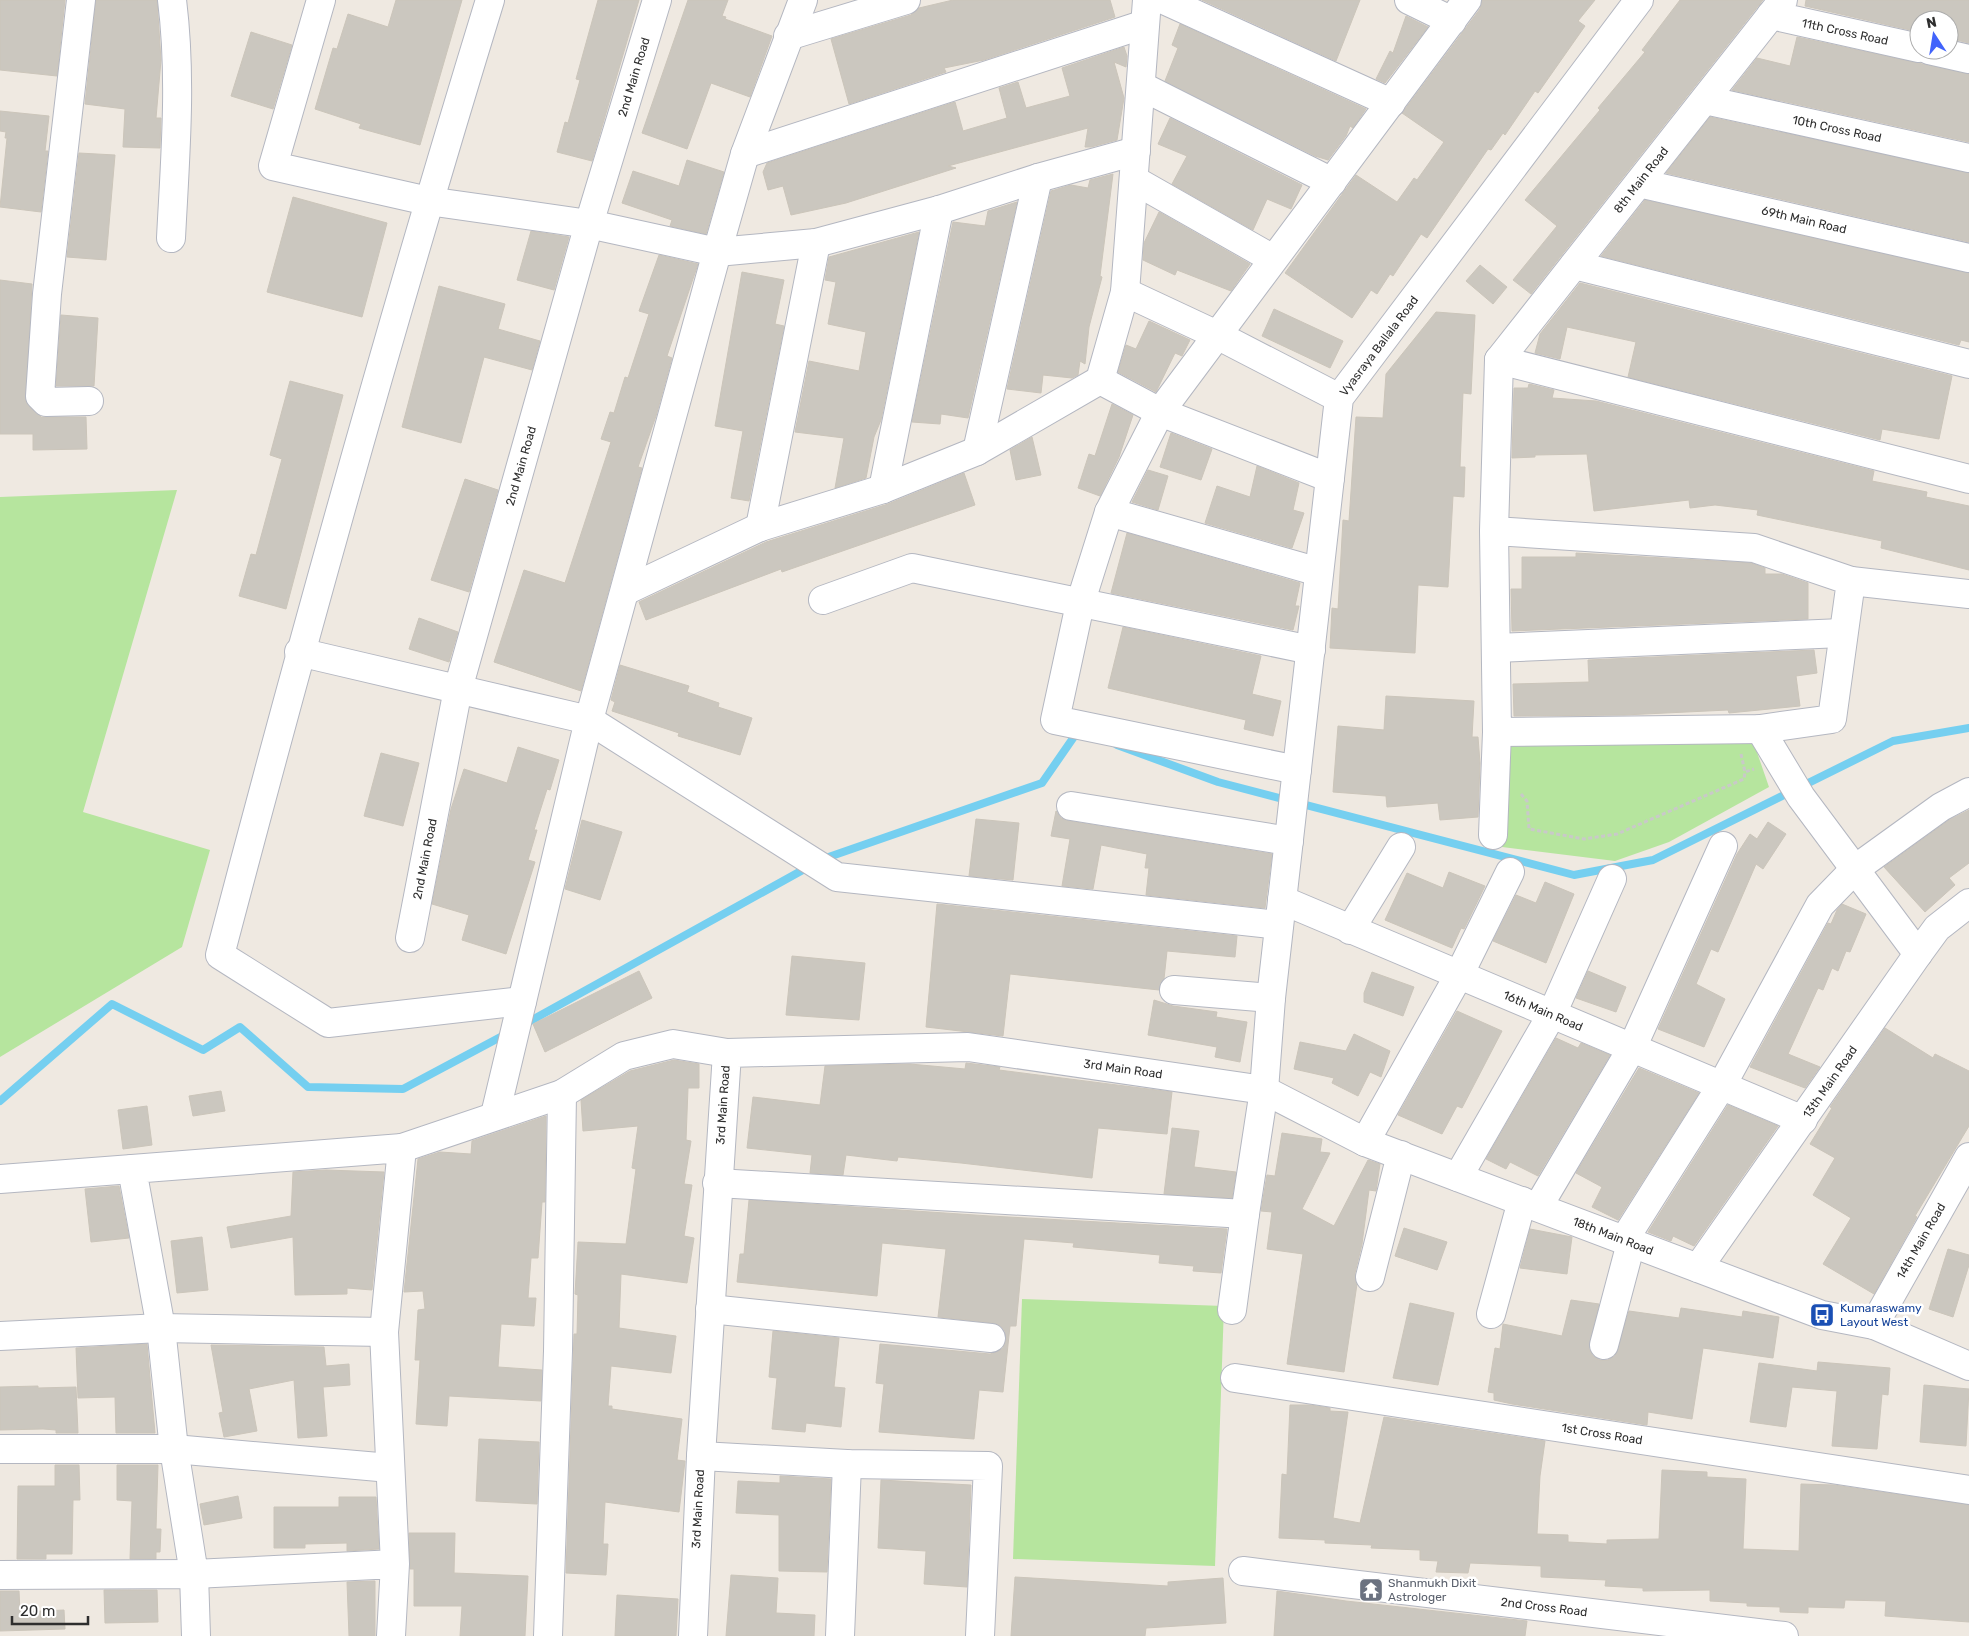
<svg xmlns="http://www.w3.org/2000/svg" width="1969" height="1636" font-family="Rubik,sans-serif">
<rect width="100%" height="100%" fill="#efe9e1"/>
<g fill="#b6e59e">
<polygon points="177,490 83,812 210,850 182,947 0,1057 0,497"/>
<polygon points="1751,735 1769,787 1669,842 1615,861 1502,847 1506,739"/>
<polygon points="1022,1299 1224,1306 1215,1566 1013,1559"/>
</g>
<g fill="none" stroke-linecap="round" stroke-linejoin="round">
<g stroke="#75cff0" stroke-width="8">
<polyline points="1117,745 1218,782 1574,875 1653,860 1893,741 1969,728"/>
<polyline points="820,860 1042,783 1078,731"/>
<polyline points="523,1025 810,866"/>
<polyline points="0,1101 112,1004 203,1050 240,1027 308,1087 403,1089 508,1033"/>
</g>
</g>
<g fill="#cbc7bf" stroke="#cbc5ba">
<polygon points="0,0 65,0 57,76 0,70"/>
<polygon points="96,0 157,0 161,60 156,118 161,118 160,148 123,147 125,109 85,104"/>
<polygon points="396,0 462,0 420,145 359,128 361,124 315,109 333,48 337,49 348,14 388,27"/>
<polygon points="598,0 639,0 592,161 557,152 565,122 568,123 580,80 576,79"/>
<polygon points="688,0 728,0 722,16 726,17 725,19 772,36 750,97 711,83 687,149 642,133"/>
<polygon points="953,0 1110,0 1115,17 984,60 944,68 946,72 849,104 831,39 911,15 919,8"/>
<polygon points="1202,0 1360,0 1336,61"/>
<polygon points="1482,0 1595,0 1578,21 1585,26 1538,93 1535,91 1505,135 1503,133 1491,150 1488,149 1427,238 1421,234 1393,276 1390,274 1377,294 1371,290 1352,318 1285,273 1356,175 1397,202 1414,178 1417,180 1444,142 1402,113 1480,9"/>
<polygon points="1680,0 1763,0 1531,294 1513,280 1557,226 1525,200 1600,110 1598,108 1645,52 1642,50"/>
<polygon points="1806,0 1969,0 1969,43 1949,38 1949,20 1919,20 1919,32 1805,6"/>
<polygon points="1406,16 1428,27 1385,83 1376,79 1390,51 1393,53"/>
<polygon points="1180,24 1366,109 1353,128 1350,126 1346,136 1328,160 1315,156 1165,81 1178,48 1172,45"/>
<polygon points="251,32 292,45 273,109 231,96"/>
<polygon points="1797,37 1969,74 1969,142 1732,90 1757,58 1790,66"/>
<polygon points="1124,47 1127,56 1126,67 1114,62 1124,98 1117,140 1091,147 1085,147 1088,128 948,166 956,168 846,203 791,215 783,186 768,190 763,172 767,163 955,102 963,131 1007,118 999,88 1018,82 1026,108 1070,96 1062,68"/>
<polygon points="0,111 49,116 45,151 48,151 41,212 0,207 7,138 5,138 6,132 0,131"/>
<polygon points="1710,117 1969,173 1969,242 1666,173"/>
<polygon points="1170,118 1302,185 1291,209 1267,199 1253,230 1172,184 1187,156 1158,144"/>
<polygon points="79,153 115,155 106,260 67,257"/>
<polygon points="687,160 724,172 706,234 670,226 672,220 622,203 633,171 679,186"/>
<polygon points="1113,174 1100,276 1102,277 1089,327 1085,364 1080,361 1078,375 1072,378 1043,375 1041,393 1007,389 1051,191 1071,185 1088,188 1090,180"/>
<polygon points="293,197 387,223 362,317 267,292"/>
<polygon points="1645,200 1969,273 1969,342 1961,340 1959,345 1601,256"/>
<polygon points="1017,202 968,418 941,414 940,424 912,422 953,222 985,226 988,211"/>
<polygon points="1159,212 1250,264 1231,291 1177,270 1175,275 1143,260 1144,243"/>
<polygon points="531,231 569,237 554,290 517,280"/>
<polygon points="919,232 881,420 874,437 866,478 835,488 844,438 795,432 809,361 859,371 866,332 828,324 836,282 825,280 829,257"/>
<polygon points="659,255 698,264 667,356 672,358 656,416 638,467 642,468 581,691 494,662 524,570 565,583 611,442 601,439 610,412 614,413 625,377 628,378 649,314 639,311"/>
<polygon points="1480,265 1507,287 1493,304 1466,281"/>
<polygon points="742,272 784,280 775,324 784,326 749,501 731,498 743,431 715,426"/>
<polygon points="0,280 32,284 26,402 41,417 86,417 87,449 33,450 33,434 0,434"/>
<polygon points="1580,283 1952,376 1939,439 1882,429 1880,440 1628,377 1636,342 1567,327 1560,359 1535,353 1540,334"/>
<polygon points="439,286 505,304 498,329 540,341 532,370 484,357 461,443 402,427"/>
<polygon points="1274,309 1343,341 1330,368 1262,336"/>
<polygon points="1436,312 1475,315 1471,394 1463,393 1460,467 1465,467 1464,497 1453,496 1448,587 1418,585 1415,653 1330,648 1332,608 1338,609 1343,520 1349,521 1356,417 1383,418 1386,374"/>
<polygon points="61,315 98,318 94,386 56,386"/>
<polygon points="1149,321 1190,340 1182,356 1175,353 1156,392 1118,372 1126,345 1136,349"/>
<polygon points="290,381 343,395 286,609 239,596 251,554 256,555 282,459 270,455"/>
<polygon points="1529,384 1554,390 1552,398 1596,401 1874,471 1872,481 1927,492 1926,497 1969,506 1969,570 1881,548 1882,541 1757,515 1758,510 1715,505 1690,508 1689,500 1594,511 1587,454 1535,455 1535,457 1512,458 1514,388 1528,388"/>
<polygon points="1112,404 1133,415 1119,457 1100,496 1078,488 1089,454 1095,456"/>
<polygon points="1171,433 1212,449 1201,480 1160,467"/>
<polygon points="1032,437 1041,475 1016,480 1010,450"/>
<polygon points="1257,466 1299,483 1293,510 1304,513 1292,548 1205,523 1217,486 1250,497"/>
<polygon points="1148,470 1168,476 1158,510 1132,502"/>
<polygon points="964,473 975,505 782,572 781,569 646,620 639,602 766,542 888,504"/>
<polygon points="465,479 498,490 469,592 431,580"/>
<polygon points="1127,533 1300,583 1295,606 1299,606 1293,630 1111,593"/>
<polygon points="1576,553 1751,563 1765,568 1765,574 1782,574 1808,583 1808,619 1512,631 1511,589 1522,589 1522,557 1576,557"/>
<polygon points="419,618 458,632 449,662 409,649"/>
<polygon points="1123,627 1261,656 1252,694 1281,701 1273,736 1244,729 1246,720 1108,688"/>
<polygon points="1814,650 1817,673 1796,676 1800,706 1729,713 1728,710 1624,715 1514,716 1513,684 1589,682 1588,660"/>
<polygon points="620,665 689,686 687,692 719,703 718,707 752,718 740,755 678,736 679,733 612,711 615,702 611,700"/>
<polygon points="1386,696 1474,701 1472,737 1478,737 1480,763 1478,817 1440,820 1438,803 1387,807 1386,796 1333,792 1338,726 1384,730"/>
<polygon points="518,747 559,760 550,790 547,789 534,830 537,830 528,860 535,862 506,954 462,940 469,915 432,904 451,809 464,769 507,783"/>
<polygon points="381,753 419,763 403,826 364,816"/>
<polygon points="1969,810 1969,863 1949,878 1955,885 1925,912 1884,867 1949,820"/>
<polygon points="1056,811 1061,818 1069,821 1272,854 1265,908 1146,895 1149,868 1145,868 1147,854 1101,845 1093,889 1062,886 1070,839 1051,836"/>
<polygon points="976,819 1019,823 1013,880 969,876"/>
<polygon points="582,820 622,832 600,900 565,889"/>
<polygon points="1768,822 1786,834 1763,869 1756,864 1718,952 1711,949 1696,984 1725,999 1704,1047 1658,1029 1737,854 1750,834 1757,839"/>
<polygon points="1449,872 1485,886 1464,929 1461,928 1452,948 1385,920 1407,873 1443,888"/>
<polygon points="1545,882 1574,894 1546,963 1493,941 1516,895 1536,903"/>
<polygon points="937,904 1237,936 1235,957 1167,951 1164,979 1159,990 1010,974 1003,1036 926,1027"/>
<polygon points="1842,904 1866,914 1850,952 1846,951 1838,971 1832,968 1823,990 1818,988 1788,1054 1820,1067 1805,1088 1750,1067 1828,923 1831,924 1837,910"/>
<polygon points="792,956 865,963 859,1020 786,1015"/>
<polygon points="639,971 652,998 545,1052 533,1024"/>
<polygon points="1588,971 1626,987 1616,1012 1576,998"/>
<polygon points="1372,972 1414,987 1403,1016 1364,1002 1364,993"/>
<polygon points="1154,1000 1173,1006 1217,1012 1216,1017 1247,1022 1240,1062 1215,1057 1217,1047 1148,1035"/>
<polygon points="1457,1011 1502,1031 1462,1108 1457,1106 1442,1134 1398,1115"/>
<polygon points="1885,1028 1933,1058 1935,1054 1969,1071 1969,1126 1915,1216 1917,1217 1874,1294 1823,1264 1851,1218 1813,1195 1835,1158 1810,1144 1832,1108 1830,1107"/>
<polygon points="1354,1034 1390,1051 1381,1077 1370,1072 1358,1096 1332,1083 1334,1078 1294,1069 1300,1042 1346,1051"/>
<polygon points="1556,1038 1578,1048 1581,1043 1610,1055 1538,1176 1510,1162 1506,1169 1486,1159"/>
<polygon points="674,1060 699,1064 699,1088 688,1088 686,1140 691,1141 684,1184 692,1185 684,1236 694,1238 687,1283 621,1274 619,1328 676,1336 671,1373 611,1366 608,1406 612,1406 612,1409 682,1419 677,1460 685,1461 679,1512 605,1502 603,1544 608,1544 606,1575 566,1573 574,1334 577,1334 578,1295 575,1294 578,1242 626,1244 636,1169 632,1168 638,1126 583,1131 581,1100 630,1071"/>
<polygon points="966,1063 1000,1067 999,1070 1172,1092 1167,1134 1098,1128 1092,1178 961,1163 898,1157 897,1161 846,1155 843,1175 810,1173 812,1155 747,1148 753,1097 820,1105 825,1066 910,1064 965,1069"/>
<polygon points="1639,1068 1699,1093 1618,1220 1592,1207 1602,1187 1576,1173"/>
<polygon points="221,1091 225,1111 193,1116 189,1096"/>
<polygon points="1728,1105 1778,1126 1694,1246 1673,1236 1671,1241 1648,1232"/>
<polygon points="147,1106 152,1145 123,1149 118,1110"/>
<polygon points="546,1116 545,1202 542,1202 538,1258 531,1258 528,1298 536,1298 534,1326 501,1324 498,1367 542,1370 541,1401 449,1396 447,1426 416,1424 420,1360 415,1360 418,1310 425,1309 423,1291 404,1292 418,1159 440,1152 471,1154 472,1141"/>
<polygon points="1172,1128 1199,1131 1194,1167 1236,1172 1232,1198 1164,1194"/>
<polygon points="1282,1133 1322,1139 1320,1152 1330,1153 1302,1209 1334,1226 1368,1160 1380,1164 1376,1191 1369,1190 1362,1244 1355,1273 1357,1284 1344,1372 1287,1364 1303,1254 1267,1249 1272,1212 1261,1211 1267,1175 1275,1176"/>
<polygon points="326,1170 384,1172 372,1290 347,1288 347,1294 295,1295 293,1237 231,1248 227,1227 291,1216 293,1172"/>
<polygon points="119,1186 129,1238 91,1242 85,1189"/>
<polygon points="749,1200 990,1216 1227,1229 1221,1273 1193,1271 1194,1266 1159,1263 1160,1255 1073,1247 1074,1243 1024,1239 1016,1326 1010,1326 1003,1392 979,1390 974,1439 879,1432 884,1384 876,1383 880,1344 990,1354 997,1352 1003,1348 1006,1340 1005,1331 1001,1326 993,1323 938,1317 946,1249 882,1243 877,1296 737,1282 740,1254 744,1254"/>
<polygon points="1404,1228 1447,1242 1437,1270 1395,1256"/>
<polygon points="1530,1229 1572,1237 1567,1274 1520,1268"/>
<polygon points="202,1237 208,1290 177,1293 171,1241"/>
<polygon points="1948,1249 1969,1255 1969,1265 1953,1317 1929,1309"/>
<polygon points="1571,1300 1599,1304 1589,1349 1593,1356 1600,1360 1608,1360 1615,1356 1629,1311 1679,1318 1681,1308 1742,1317 1743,1311 1779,1317 1773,1358 1703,1348 1692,1419 1648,1412 1647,1425 1512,1404 1494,1400 1494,1393 1488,1392 1495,1348 1500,1349 1503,1324 1562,1336"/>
<polygon points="1410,1303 1454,1313 1438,1385 1393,1378"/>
<polygon points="773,1331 839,1338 834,1387 845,1388 841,1427 806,1423 805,1432 772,1429 777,1378 769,1377"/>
<polygon points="147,1344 155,1433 116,1433 115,1397 78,1398 76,1348"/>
<polygon points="211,1345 324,1347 326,1366 349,1364 350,1385 323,1387 327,1436 298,1438 294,1380 249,1389 257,1431 224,1437 219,1413 223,1412"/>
<polygon points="1818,1362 1890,1368 1888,1395 1882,1394 1877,1449 1832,1446 1837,1391 1792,1387 1786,1427 1750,1422 1759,1363 1817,1371"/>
<polygon points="1924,1385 1969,1389 1966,1446 1920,1442"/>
<polygon points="38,1386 38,1388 76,1387 78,1433 56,1433 56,1430 43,1429 0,1430 0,1387"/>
<polygon points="1290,1405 1310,1405 1330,1408 1330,1411 1348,1412 1333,1518 1360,1523 1384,1417 1545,1441 1540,1476 1537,1534 1568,1535 1568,1542 1607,1544 1607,1540 1659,1539 1662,1470 1707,1472 1707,1477 1746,1479 1743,1549 1799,1551 1801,1484 1834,1485 1969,1505 1969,1622 1885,1616 1886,1601 1845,1600 1844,1608 1808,1607 1808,1613 1780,1612 1780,1607 1747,1606 1747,1603 1710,1601 1710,1590 1643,1591 1643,1588 1605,1586 1606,1580 1541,1577 1541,1566 1470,1563 1468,1573 1436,1572 1438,1561 1420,1560 1420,1550 1371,1548 1372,1545 1325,1543 1325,1540 1279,1538 1282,1474 1287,1475"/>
<polygon points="479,1439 539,1442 537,1504 476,1501"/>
<polygon points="55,1465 79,1465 80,1500 73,1500 72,1554 46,1554 46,1559 17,1559 18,1486 55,1486"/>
<polygon points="117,1465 158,1465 156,1529 161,1529 160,1552 156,1552 156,1559 130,1559 132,1501 117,1500"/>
<polygon points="780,1476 831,1479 827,1572 779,1571 779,1515 736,1513 738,1481 780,1483"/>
<polygon points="881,1480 971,1485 967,1587 924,1584 926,1551 878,1548"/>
<polygon points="238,1496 242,1518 204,1525 200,1504"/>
<polygon points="339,1497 376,1497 379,1549 347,1551 347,1543 305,1544 305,1548 274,1548 274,1507 339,1507"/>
<polygon points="409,1533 455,1533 454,1573 528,1576 525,1636 460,1636 462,1606 414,1606 414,1569 410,1569"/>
<polygon points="731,1575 778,1578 776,1613 815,1615 814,1636 726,1636"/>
<polygon points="1015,1577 1168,1586 1168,1582 1223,1578 1226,1623 1146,1628 1145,1636 1011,1636"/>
<polygon points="375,1581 375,1636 349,1636 347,1582"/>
<polygon points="104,1590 157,1590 158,1622 105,1623"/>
<polygon points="0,1591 19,1591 20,1612 64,1610 65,1629 0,1631"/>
<polygon points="1277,1591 1346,1601 1527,1621 1525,1636 1274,1636"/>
<polygon points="617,1595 678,1599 676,1636 615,1636"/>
</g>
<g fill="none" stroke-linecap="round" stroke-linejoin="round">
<defs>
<g id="minor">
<polyline points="81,0 47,294 40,396 46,402 89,401"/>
<polyline points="321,0 273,166 428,201 589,224 717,252 816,243 939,210 1038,178 1136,151"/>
<path d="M490,0C393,316 304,635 220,955L328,1023L522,1001"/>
<polyline points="1164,0 1391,103"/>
<polyline points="1409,0 1452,21"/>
<polyline points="1771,15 1919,48"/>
<polyline points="788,36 906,0"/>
<polyline points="1929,50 1969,59"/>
<polyline points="1141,86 1332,182"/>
<polyline points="1705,100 1969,158"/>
<polyline points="745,154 1145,24"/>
<polyline points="1134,180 1273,259"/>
<polyline points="1639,183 1969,258"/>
<path d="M171,238C175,159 182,79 172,0"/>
<polyline points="1574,265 1969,364"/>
<polyline points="1125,292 1217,335 1339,398"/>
<polyline points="1499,360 1969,479"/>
<polyline points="1499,360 1783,0"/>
<polyline points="1100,380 1160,412 1330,478"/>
<polyline points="977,451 1038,178"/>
<polyline points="883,489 939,210"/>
<polyline points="1109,512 1319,572"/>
<polyline points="760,527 816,243"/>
<polyline points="1494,531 1754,548 1851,581 1832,719 1760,729 1497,732 1494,531 1499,360"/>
<polyline points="1851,581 1969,594"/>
<polyline points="625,591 760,527 883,489 977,451 1100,380 1125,292 1147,0"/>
<polyline points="823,600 912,568 1311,650"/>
<polyline points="1496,648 1842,633"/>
<polyline points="299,652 589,720 837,877 1279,925"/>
<polyline points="1760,729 1801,797 1918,954"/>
<polyline points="1297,770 1055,720 1080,604 1109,512 1160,412 1467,0"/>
<polyline points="1071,806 1289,841"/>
<polyline points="1493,835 1497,732"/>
<polyline points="1282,900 1803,1120"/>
<polyline points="1350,930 1401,847"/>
<polyline points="410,938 458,689 589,224 657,0"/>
<polyline points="1174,990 1271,998"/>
<polyline points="495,1115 589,720 717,252 745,154 803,0"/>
<polyline points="1365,1142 1459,975 1510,872"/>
<polyline points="402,1148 562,1094 624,1056 673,1044 727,1053"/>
<polyline points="1458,1177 1552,1014 1612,879"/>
<polyline points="0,1179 132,1169"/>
<polyline points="717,1183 1245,1214 1264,1090"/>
<polyline points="1538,1207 1632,1048 1723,846"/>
<polyline points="1624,1240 1722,1085 1820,905 1855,869 1941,807 1969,792"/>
<polyline points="1698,1268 1918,954 1937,928 1969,903"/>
<polyline points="1370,1277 1401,1155"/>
<polyline points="710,1309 991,1338"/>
<polyline points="1232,1310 1245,1214"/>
<polyline points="1491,1314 1522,1201"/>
<polyline points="1874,1325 1969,1157"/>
<polyline points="0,1336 161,1328 384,1332"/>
<polyline points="1604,1345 1631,1243"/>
<polyline points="1235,1378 1969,1490"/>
<polyline points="0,1449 174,1449 390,1468"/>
<polyline points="701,1456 847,1464 988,1466 980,1636"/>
<polyline points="1243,1571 1784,1636"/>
<polyline points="0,1575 194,1574 196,1636"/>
<polyline points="391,1636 395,1564 384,1332 402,1148 132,1169 161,1328 174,1449 194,1574 395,1564"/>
<polyline points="548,1636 558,1351 562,1094"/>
<polyline points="840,1636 847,1464"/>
</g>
<g id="tertiary">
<polyline points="1264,1090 1271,998 1339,398 1639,0"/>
<polyline points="693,1636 701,1456 727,1053 968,1047 1264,1090 1365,1142 1822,1315 1874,1325 1969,1366"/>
</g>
</defs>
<use href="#minor" stroke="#b4b7c1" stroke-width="30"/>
<use href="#tertiary" stroke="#b4b7c1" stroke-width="30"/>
<g stroke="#c9c9c9" stroke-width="3" stroke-dasharray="4 2.5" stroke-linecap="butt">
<polyline points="1741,754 1745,772 1754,769"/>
<polyline points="1521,794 1527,801 1529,829 1584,839 1617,834 1744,779 1745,772"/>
</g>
<use href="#minor" stroke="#fff" stroke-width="28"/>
<use href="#tertiary" stroke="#fff" stroke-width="28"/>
</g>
<defs>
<symbol id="bus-square" viewBox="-11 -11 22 22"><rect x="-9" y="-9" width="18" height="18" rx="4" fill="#1a4fb4" stroke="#fff"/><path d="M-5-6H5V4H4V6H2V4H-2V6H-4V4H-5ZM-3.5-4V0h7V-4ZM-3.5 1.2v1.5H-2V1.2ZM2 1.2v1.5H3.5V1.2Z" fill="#fff"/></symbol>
<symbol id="temple-square" viewBox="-11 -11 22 22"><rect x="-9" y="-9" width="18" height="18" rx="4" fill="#6b7280" stroke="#fff"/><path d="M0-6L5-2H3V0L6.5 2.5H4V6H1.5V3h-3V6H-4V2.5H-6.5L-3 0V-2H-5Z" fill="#fff"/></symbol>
</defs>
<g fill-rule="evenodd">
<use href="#bus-square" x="1808" y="1301" width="28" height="28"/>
<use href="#temple-square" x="1357" y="1576" width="28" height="28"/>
</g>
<g text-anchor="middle" stroke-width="5" stroke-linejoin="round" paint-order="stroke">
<g font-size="12" fill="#2e2e2e" stroke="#fff">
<text transform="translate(1845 32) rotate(12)" y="4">11th Cross Road</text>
<text transform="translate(634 77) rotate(-73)" y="4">2nd Main Road</text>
<text transform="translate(1837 129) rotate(12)" y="4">10th Cross Road</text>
<text transform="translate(1641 180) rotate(-52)" y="4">8th Main Road</text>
<text transform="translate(1804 220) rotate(13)" y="4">69th Main Road</text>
<text transform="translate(1379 346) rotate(-53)" y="4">Vyasraya Ballala Road</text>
<text transform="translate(521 466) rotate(-74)" y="4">2nd Main Road</text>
<text transform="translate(425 859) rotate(-79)" y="4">2nd Main Road</text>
<text transform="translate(1543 1011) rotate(23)" y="4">16th Main Road</text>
<text transform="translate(1123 1069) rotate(8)" y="4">3rd Main Road</text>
<text transform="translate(1830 1082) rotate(-55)" y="4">13th Main Road</text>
<text transform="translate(723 1105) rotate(-86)" y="4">3rd Main Road</text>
<text transform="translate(1613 1236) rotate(21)" y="4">18th Main Road</text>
<text transform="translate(1921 1241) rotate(-60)" y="4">14th Main Road</text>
<text transform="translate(1602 1434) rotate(9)" y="4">1st Cross Road</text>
<text transform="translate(698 1509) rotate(-87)" y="4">3rd Main Road</text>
<text transform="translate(1544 1607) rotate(7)" y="4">2nd Cross Road</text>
</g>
<g font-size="12" fill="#164399" stroke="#fff" text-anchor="start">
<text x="1840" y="1312">Kumaraswamy<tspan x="1840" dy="14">Layout West</tspan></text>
</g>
<g font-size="12" fill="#5b616d" stroke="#fff" text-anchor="start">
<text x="1388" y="1587">Shanmukh Dixit<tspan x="1388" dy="14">Astrologer</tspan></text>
</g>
</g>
<g transform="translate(1934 35) rotate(348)"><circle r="24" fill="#ffffff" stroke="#ababab"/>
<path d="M0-4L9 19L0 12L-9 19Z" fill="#4264fb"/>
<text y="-8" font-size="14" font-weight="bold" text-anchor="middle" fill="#2e2e2e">N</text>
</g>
<path d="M12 1616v8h76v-8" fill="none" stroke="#2e2e2e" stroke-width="2.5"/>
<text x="20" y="1616" font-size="15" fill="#2e2e2e" stroke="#ffffff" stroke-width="4" paint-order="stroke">20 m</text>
</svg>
